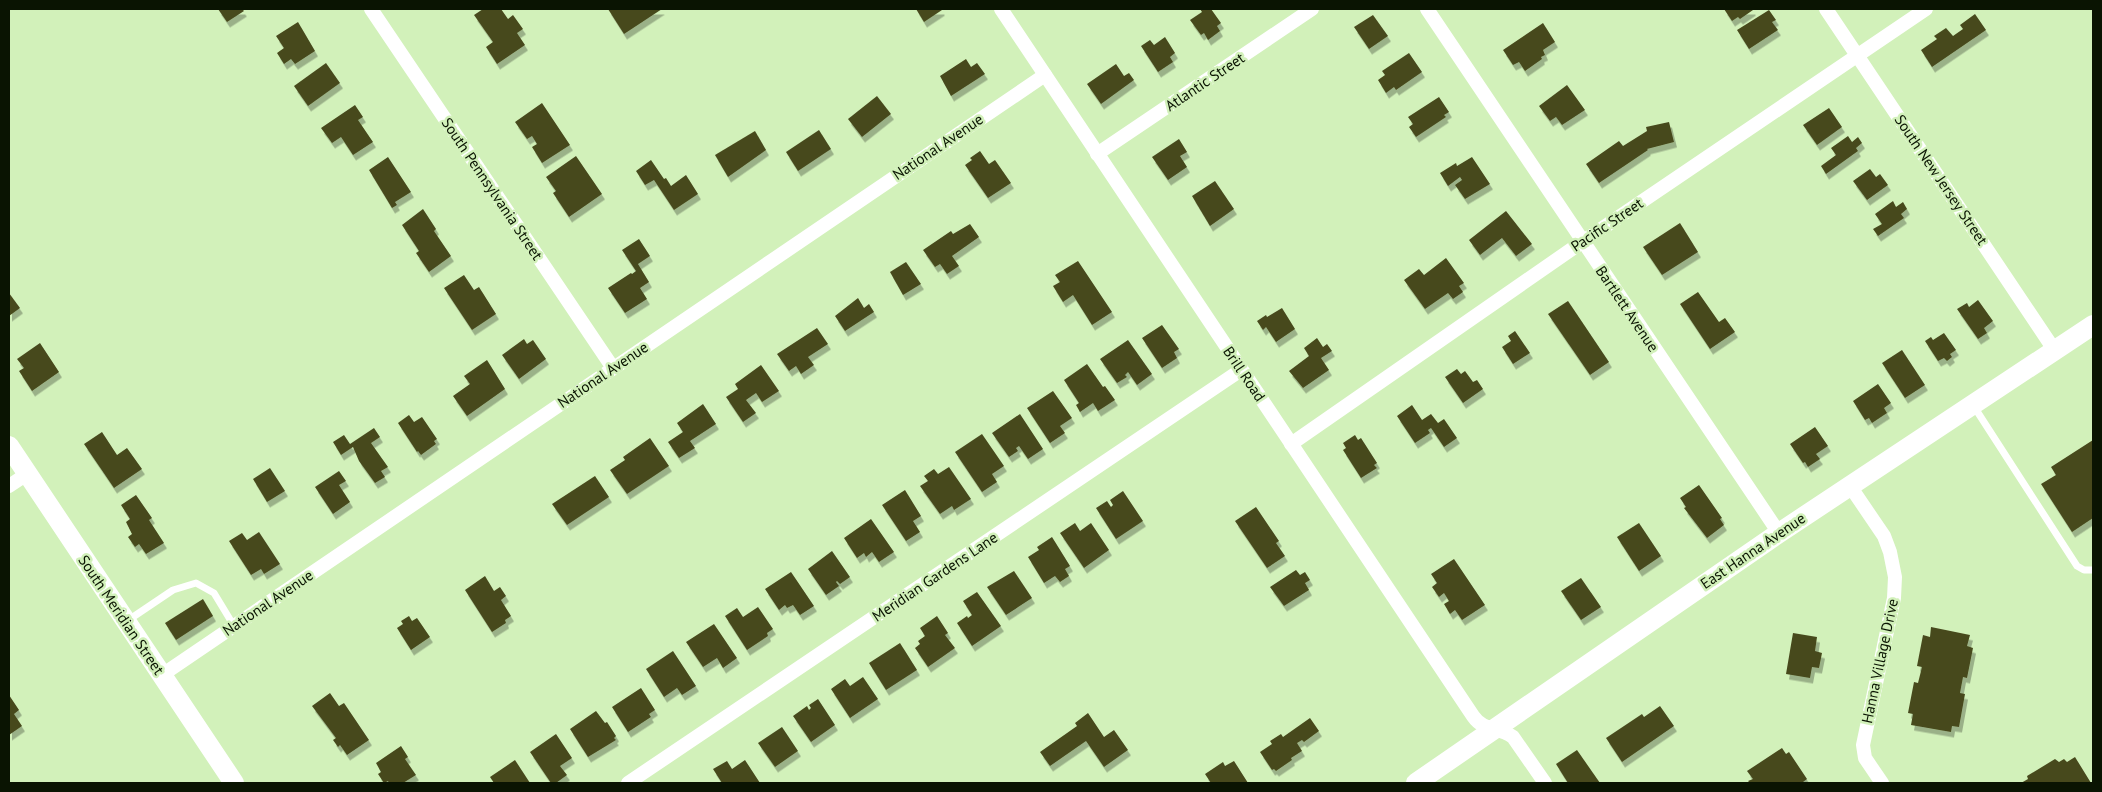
<svg xmlns="http://www.w3.org/2000/svg" width="2102" height="792" font-family="'PT Sans',sans-serif">
<defs>
<filter id="shadow"><feDropShadow dx="3" dy="5.5" stdDeviation="0" flood-color="#0004"/></filter>
</defs>
<rect width="100%" height="100%" fill="#d2f1ba"/>
<g fill="#47491d" filter="url(#shadow)">
<polygon points="218,9 242,9 244,11 227,22"/>
<polygon points="483,9 501,9 508,19 513,15 523,29 517,33 525,45 497,64 486,47 493,42 474,15"/>
<polygon points="608,9 662,9 624,34"/>
<polygon points="916,9 941,9 942,10 924,22"/>
<polygon points="1200,9 1211,9 1221,23 1217,26 1220,31 1208,40 1204,33 1201,35 1190,20 1202,12"/>
<polygon points="1724,9 1752,9 1753,10 1740,19 1738,17 1732,21"/>
<polygon points="1769,10 1776,20 1772,22 1778,30 1749,49 1737,30"/>
<polygon points="1975,14 1986,30 1932,67 1921,50 1937,39 1934,36 1946,28 1953,36 1963,29 1960,25"/>
<polygon points="1373,15 1388,36 1369,49 1354,27"/>
<polygon points="298,22 315,51 295,64 291,59 284,64 277,53 284,48 276,36"/>
<polygon points="1543,23 1555,42 1543,50 1545,55 1541,57 1542,59 1525,71 1519,62 1513,65 1503,50"/>
<polygon points="1165,37 1175,53 1170,57 1173,62 1158,72 1141,46 1150,40 1154,45"/>
<polygon points="1409,53 1422,72 1396,90 1394,87 1386,93 1378,80 1385,75 1382,71"/>
<polygon points="966,59 971,67 977,63 985,74 951,96 940,76"/>
<polygon points="326,63 340,83 308,106 294,86"/>
<polygon points="1116,64 1124,76 1129,73 1134,80 1101,104 1087,84"/>
<polygon points="1567,85 1585,110 1562,125 1556,117 1550,121 1539,106"/>
<polygon points="877,96 891,114 862,137 848,119"/>
<polygon points="1439,97 1449,112 1444,115 1446,117 1416,137 1409,127 1413,124 1408,117"/>
<polygon points="542,103 570,145 542,163 532,147 537,144 532,136 527,139 515,122"/>
<polygon points="355,105 363,117 358,120 373,142 353,155 341,137 332,143 321,128"/>
<polygon points="1829,108 1842,127 1817,145 1803,125"/>
<polygon points="1669,122 1674,142 1647,149 1648,150 1599,183 1586,164 1619,141 1623,146 1647,131 1646,127"/>
<polygon points="819,130 831,149 798,171 786,152"/>
<polygon points="755,131 766,150 728,177 715,155"/>
<polygon points="1848,136 1852,142 1858,137 1862,143 1856,148 1858,151 1826,174 1821,166 1836,155 1831,148"/>
<polygon points="1179,139 1187,152 1180,156 1187,167 1168,180 1152,157"/>
<polygon points="980,151 989,164 995,160 1011,183 988,198 965,165 972,160 970,158"/>
<polygon points="576,156 602,194 569,217 553,193 556,191 546,177"/>
<polygon points="388,157 411,192 395,202 397,205 392,208 369,170"/>
<polygon points="1472,157 1490,184 1465,199 1455,185 1462,180 1460,177 1448,186 1440,173 1456,163 1457,166"/>
<polygon points="651,160 664,179 666,178 671,186 686,175 698,194 674,210 654,180 645,185 636,171"/>
<polygon points="1870,169 1876,177 1880,174 1888,185 1867,200 1853,181"/>
<polygon points="1215,181 1234,209 1210,226 1192,196"/>
<polygon points="1893,201 1896,207 1903,202 1907,209 1901,214 1904,218 1878,236 1873,229 1882,224 1875,214"/>
<polygon points="423,209 436,229 434,231 451,256 429,272 416,253 419,251 402,225"/>
<polygon points="1506,211 1532,244 1516,256 1502,238 1480,255 1469,240"/>
<polygon points="1680,223 1698,252 1662,275 1643,247"/>
<polygon points="970,224 979,237 952,256 959,266 947,274 940,264 935,267 923,250 951,231 953,234"/>
<polygon points="639,239 650,256 638,264 649,282 640,288 647,299 625,313 608,288 631,273 632,274 636,271 622,250"/>
<polygon points="1446,258 1464,283 1459,286 1463,292 1453,299 1448,293 1425,309 1404,280 1419,269 1424,275"/>
<polygon points="1078,261 1112,312 1092,325 1073,295 1063,302 1053,286 1060,282 1055,275"/>
<polygon points="906,262 921,284 903,295 890,272"/>
<polygon points="464,275 474,290 479,287 496,314 472,330 444,288"/>
<polygon points="1698,292 1719,322 1725,318 1735,332 1710,349 1680,304"/>
<polygon points="9,293 20,308 9,316"/>
<polygon points="858,298 864,308 869,304 874,312 845,331 835,316"/>
<polygon points="1978,300 1993,321 1984,328 1987,333 1978,339 1957,309 1967,303 1969,307"/>
<polygon points="1568,301 1609,362 1590,375 1548,314"/>
<polygon points="1282,308 1295,329 1276,342 1266,327 1263,330 1257,321 1266,315 1267,317"/>
<polygon points="1162,325 1179,349 1174,352 1177,358 1162,368 1142,338"/>
<polygon points="817,328 828,344 808,357 814,365 801,374 796,366 789,371 777,354"/>
<polygon points="1515,331 1530,353 1513,364 1502,347 1511,341 1508,336"/>
<polygon points="1944,333 1956,350 1950,354 1952,357 1947,361 1944,358 1938,361 1925,341 1931,337 1933,340"/>
<polygon points="1317,338 1323,347 1327,344 1332,351 1321,358 1329,370 1303,388 1289,371 1309,356 1304,348"/>
<polygon points="524,339 527,344 533,340 546,359 519,379 502,355"/>
<polygon points="1128,340 1152,374 1137,385 1128,372 1125,375 1127,377 1117,383 1100,359"/>
<polygon points="40,343 59,372 32,391 19,371 24,368 17,359"/>
<polygon points="1902,350 1925,385 1905,398 1882,363"/>
<polygon points="487,360 505,389 467,416 453,396 470,384 464,376"/>
<polygon points="1087,364 1103,387 1105,386 1115,400 1098,411 1093,403 1080,412 1076,405 1079,403 1064,380"/>
<polygon points="761,365 779,391 762,402 756,393 746,400 756,413 743,422 726,397 738,389 735,384"/>
<polygon points="1457,369 1461,374 1465,371 1473,382 1477,380 1483,389 1463,403 1445,377"/>
<polygon points="1878,384 1891,403 1884,408 1887,413 1872,423 1869,418 1865,420 1853,401"/>
<polygon points="1053,391 1072,418 1060,426 1065,433 1050,443 1027,408"/>
<polygon points="703,404 716,424 690,441 695,448 679,458 668,442 683,432 677,423"/>
<polygon points="1412,405 1422,420 1431,414 1438,423 1444,419 1457,438 1444,447 1431,428 1428,430 1430,433 1415,443 1397,416"/>
<polygon points="1020,414 1043,449 1028,459 1019,446 1016,448 1018,451 1009,457 992,433"/>
<polygon points="409,415 414,422 422,417 437,439 434,441 436,444 421,455 418,451 417,452 398,423"/>
<polygon points="1815,427 1828,446 1816,454 1820,459 1808,467 1805,462 1803,463 1790,444"/>
<polygon points="374,428 380,437 371,443 388,467 381,471 385,477 375,483 359,461 353,447 341,455 333,442 344,435 350,444"/>
<polygon points="102,432 117,455 127,448 142,469 114,488 84,444"/>
<polygon points="982,434 1004,466 992,474 997,482 982,492 955,452"/>
<polygon points="1355,435 1358,440 1361,438 1377,463 1374,465 1377,468 1361,478 1343,450 1346,448 1343,443"/>
<polygon points="650,438 669,466 627,494 610,470 625,460 623,457"/>
<polygon points="2093,440 2093,518 2072,532 2041,484 2056,475 2051,467"/>
<polygon points="949,467 971,499 954,510 952,506 940,514 920,486 928,481 924,476 934,469 938,474"/>
<polygon points="270,468 285,491 267,502 253,479"/>
<polygon points="339,471 346,481 339,485 350,502 333,514 315,487"/>
<polygon points="595,476 609,497 567,525 552,504"/>
<polygon points="1699,485 1722,518 1720,519 1724,525 1707,538 1684,508 1686,507 1680,498"/>
<polygon points="905,490 921,516 913,521 920,532 906,541 882,505"/>
<polygon points="1123,491 1143,521 1116,539 1096,508 1107,501 1111,507 1113,505 1110,500"/>
<polygon points="136,495 152,518 149,520 164,543 146,554 139,544 135,547 128,537 132,534 126,522 130,519 121,505"/>
<polygon points="1256,507 1279,541 1276,543 1285,556 1267,568 1235,521"/>
<polygon points="871,519 894,552 879,562 872,552 866,557 864,553 857,558 844,538"/>
<polygon points="1075,523 1080,531 1091,523 1109,550 1084,568 1060,533"/>
<polygon points="1639,523 1661,556 1639,571 1617,537"/>
<polygon points="259,532 280,564 264,574 261,569 251,575 229,541 242,533 247,540"/>
<polygon points="1052,537 1070,566 1065,569 1069,576 1060,582 1055,576 1044,583 1028,557 1039,550 1037,547"/>
<polygon points="832,551 850,577 840,584 837,581 836,582 839,586 826,595 808,569"/>
<polygon points="1454,559 1485,605 1462,620 1455,610 1450,614 1444,604 1449,601 1444,593 1439,597 1432,587 1437,583 1431,574"/>
<polygon points="1296,570 1300,575 1305,572 1310,580 1305,583 1309,590 1284,606 1270,587"/>
<polygon points="1014,571 1032,598 1006,615 987,587"/>
<polygon points="791,572 814,606 800,615 793,605 787,608 785,605 779,610 765,589"/>
<polygon points="485,576 494,591 500,587 506,596 501,600 511,616 505,620 506,623 492,632 465,590"/>
<polygon points="1581,578 1601,607 1581,620 1561,591"/>
<polygon points="977,592 1001,626 972,646 957,623 967,616 968,618 972,615 963,601"/>
<polygon points="203,599 213,616 176,640 165,623"/>
<polygon points="758,607 773,629 767,633 768,636 747,650 725,616 737,608 743,617"/>
<polygon points="409,616 412,621 417,618 430,637 411,650 397,628 403,624 401,621"/>
<polygon points="937,616 948,633 945,635 955,648 928,667 915,648 920,644 918,641 925,636 920,628"/>
<polygon points="714,624 737,658 723,668 717,658 703,667 686,642"/>
<polygon points="1931,627 1970,635 1967,646 1973,648 1967,678 1963,677 1960,693 1965,694 1959,727 1952,726 1951,732 1911,725 1913,714 1908,713 1914,682 1918,683 1922,667 1917,666 1923,635 1930,637"/>
<polygon points="1793,633 1817,637 1815,651 1822,653 1819,668 1812,667 1810,678 1786,674"/>
<polygon points="900,643 917,670 886,690 869,663"/>
<polygon points="673,651 696,686 682,695 677,688 664,697 646,669"/>
<polygon points="863,677 878,699 850,718 831,689 845,679 850,686"/>
<polygon points="641,688 655,710 649,714 651,717 628,732 612,707"/>
<polygon points="330,693 339,706 344,703 369,740 347,755 340,745 338,747 333,740 336,738 312,706"/>
<polygon points="9,695 19,710 14,714 22,726 9,735"/>
<polygon points="818,699 835,725 811,742 793,716 807,706 809,710 811,708 809,705"/>
<polygon points="1660,706 1674,726 1622,762 1606,738 1642,714 1644,717"/>
<polygon points="596,711 605,723 607,722 616,736 614,738 616,740 588,757 570,729"/>
<polygon points="1088,713 1104,737 1114,730 1128,750 1104,767 1086,741 1050,766 1040,752 1077,726 1075,723"/>
<polygon points="1310,718 1319,731 1304,742 1302,740 1297,743 1302,751 1291,758 1292,760 1276,771 1274,769 1272,770 1260,752 1272,744 1270,741 1281,734 1283,737"/>
<polygon points="782,727 798,751 775,767 758,743"/>
<polygon points="556,734 572,758 560,766 567,775 556,783 551,783 530,752"/>
<polygon points="401,746 408,757 405,759 416,775 403,783 389,783 388,781 384,783 378,774 381,772 376,763"/>
<polygon points="1782,748 1786,754 1789,752 1807,779 1803,782 1804,783 1750,783 1748,781 1753,779 1747,771"/>
<polygon points="1577,750 1600,783 1568,783 1556,764"/>
<polygon points="2075,757 2091,783 2021,783 2028,779 2027,776 2055,759 2059,762 2064,759 2067,762"/>
<polygon points="515,760 530,783 494,783 490,777"/>
<polygon points="745,760 760,783 722,783 713,769 727,761 732,769"/>
<polygon points="1234,761 1248,783 1211,783 1205,774 1223,762 1225,766"/>
</g>
<g fill="none" stroke-linecap="round" stroke-linejoin="round">
<g stroke="#fff" stroke-width="7">
<polyline points="1973,405 2077,566 2084,570 2093,570"/>
<polyline points="127,621 173,590 196,583 214,593 234,626"/>
</g>
<g stroke="#fff" stroke-width="14">
<polyline points="371,9 613,368"/>
<path d="M1001,9L1473,716C1484,732 1498,726 1513,737L1545,783"/>
<polyline points="1427,9 1779,533"/>
<polyline points="1826,9 2055,351"/>
<polyline points="1097,154 1312,9"/>
<polyline points="1291,444 1582,242 1926,9"/>
<polyline points="9,486 27,474"/>
<polyline points="1850,486 1884,536 1890,552 1895,577 1894,598 1863,745 1865,758 1882,783"/>
<polyline points="162,675 1045,75"/>
<polyline points="628,783 1241,370"/>
</g>
<g stroke="#fff" stroke-width="20">
<polyline points="9,446 234,783"/>
<polyline points="1416,783 1779,533 2093,325"/>
</g>
</g>
<g text-anchor="middle" stroke-width="5" stroke-linejoin="round" paint-order="stroke">
<g font-size="15" fill="#0a1402" stroke="#d2f1ba">
<text transform="translate(1205 82) rotate(-34)" y="5">Atlantic Street</text>
<text transform="translate(938 147) rotate(-34)" y="5">National Avenue</text>
<text transform="translate(1941 180) rotate(56)" y="5">South New Jersey Street</text>
<text transform="translate(492 189) rotate(56)" y="5">South Pennsylvania Street</text>
<text transform="translate(1607 225) rotate(-34)" y="5">Pacific Street</text>
<text transform="translate(1627 309) rotate(56)" y="5">Bartlett Avenue</text>
<text transform="translate(1244 374) rotate(56)" y="5">Brill Road</text>
<text transform="translate(603 375) rotate(-34)" y="5">National Avenue</text>
<text transform="translate(1753 551) rotate(-34)" y="5">East Hanna Avenue</text>
<text transform="translate(935 577) rotate(-34)" y="5">Meridian Gardens Lane</text>
<text transform="translate(268 603) rotate(-34)" y="5">National Avenue</text>
<text transform="translate(121 615) rotate(56)" y="5">South Meridian Street</text>
<text transform="translate(1880 661) rotate(-78)" y="5">Hanna Village Drive</text>
</g>
</g>
<rect width="2102" height="792" fill="none" stroke="#0a1402" stroke-width="20"/>
</svg>
